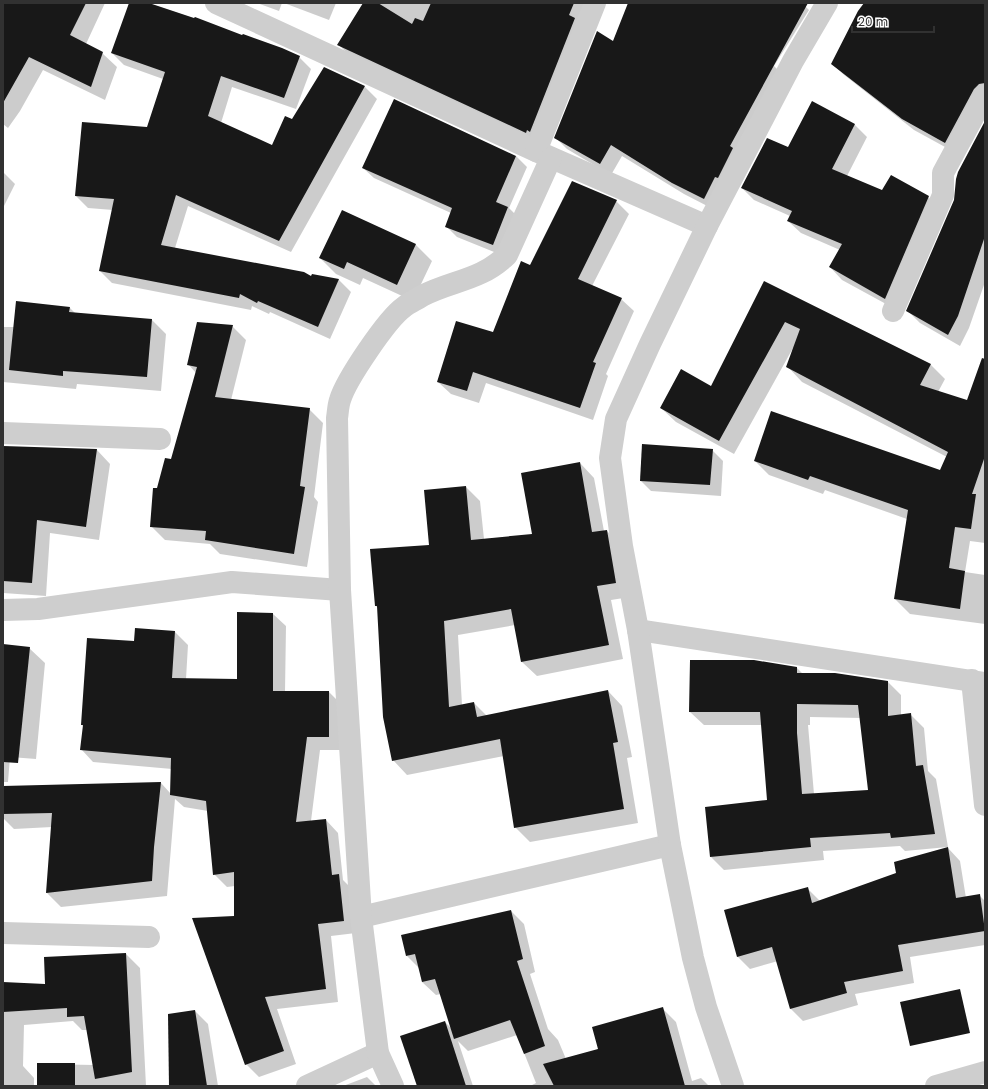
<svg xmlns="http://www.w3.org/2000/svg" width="988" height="1089" font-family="Poppins,sans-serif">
<rect width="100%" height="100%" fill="#fff"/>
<g fill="#0003" fill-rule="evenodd">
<polygon points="3,3 105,3 86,44 102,53 117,67 105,100 43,70 20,111 8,128 3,124"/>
<polygon points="130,3 146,3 299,57 311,69 296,109 232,87 221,123 273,146 292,120 365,87 377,99 291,252 188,206 175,248 311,278 312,275 339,280 351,292 330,339 270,312 269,314 252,306 251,310 112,283 100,271 113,210 88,208 76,196 148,128 163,79 124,65 112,53"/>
<polygon points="257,3 282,3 279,11"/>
<polygon points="284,3 336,3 329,20"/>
<polygon points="365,3 589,3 541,142 350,56 339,45"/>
<polygon points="629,3 802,3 809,10 774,66 785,77 715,210 684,194 622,156 611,175 567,149 556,138 613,42"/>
<polygon points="864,3 985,3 985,89 956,153 914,130 843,74 832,63"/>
<polygon points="812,102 855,125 867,137 847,176 883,192 928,197 941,209 897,310 842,280 830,267 840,250 801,233 788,221 790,216 754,200 742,188 788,148"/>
<polygon points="985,123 985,282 969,328 960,346 920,323 908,311 955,200"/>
<polygon points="516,156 527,167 509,208 519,218 504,256 457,237 446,226 451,213 374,178 363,168"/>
<polygon points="3,172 15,184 3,208"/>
<polygon points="616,201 629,214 592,286 621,299 634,311 606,374 608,376 593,420 486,383 479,403 451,394 438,382 493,334 531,266"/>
<polygon points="343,211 416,245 432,261 413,301 363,278 360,285 336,274 320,258"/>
<polygon points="764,282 931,365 945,379 938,392 985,407 985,543 970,541 965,572 985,575 985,624 910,614 895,599 907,519 825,490 823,494 769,475 755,461 941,471 947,457 802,382 788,367 793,348 734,454 676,422 661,408 712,388"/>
<polygon points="70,308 76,314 152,320 166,334 161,391 77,384 76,389 3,382 3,327 14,327"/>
<polygon points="232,326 246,340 231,400 309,409 323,423 314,497 318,502 307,567 220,554 210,544 165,540 151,526 158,489 172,460 196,373 188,364"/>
<polygon points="3,447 97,450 110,464 99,540 50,533 46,596 3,593"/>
<polygon points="712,450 723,461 721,496 651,491 641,481"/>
<polygon points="580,463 594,478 604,531 607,531 621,545 630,597 611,600 623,659 537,676 522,662 515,625 458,635 462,705 474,703 487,716 608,691 622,706 632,757 627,758 638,823 530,842 515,827 504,756 407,775 393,760 378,608 376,606 431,546 466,487 480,501 484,539 533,535"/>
<polygon points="273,614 286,626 285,692 329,692 342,705 341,750 320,750 311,821 326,820 338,833 343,880 351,888 356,933 331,936 338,1002 277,1009 296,1064 259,1077 246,1064 235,886 227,887 214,874 208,811 184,807 175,799 167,896 61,907 47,893 52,827 14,829 3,818 3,787 161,783 171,794 172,769 93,762 81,749 84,727 82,725 135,642 175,632 188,645 186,679 238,680"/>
<polygon points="3,645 29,648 45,663 36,759 10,757 8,782 3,782"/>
<path d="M797,668L803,674L888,682L901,695V715L910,714L924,728L928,771L936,779L948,847L905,851L900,846L823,851L824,860L724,870L711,857L768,801L762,725H704L690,712ZM810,717L861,718L869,791L814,794L808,725H810Z"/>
<polygon points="948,848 960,861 966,898 980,896 985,901 985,945 910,957 914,983 855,994 858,1005 803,1021 791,1009 778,961 750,969 737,956 807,888 820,901 897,874"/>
<polygon points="511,911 524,924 535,972 530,974 548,1029 558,1040 566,1059 599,1050 663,1009 676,1022 692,1081 701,1078 709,1086 530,1086 536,1083 517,1035 468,1051 458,1041 473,1086 417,1086 402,1037 445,1022 453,1030 441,994 436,995 422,982 419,968 407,956"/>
<polygon points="126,954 140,968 146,1086 46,1086 42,1064 94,1065 88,1030 82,1030 73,1021 24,1025 23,1066 34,1078 34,1086 3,1086 3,983 46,985"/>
<polygon points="195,1011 208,1024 218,1086 170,1086"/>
<polygon points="367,1077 376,1086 343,1086"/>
</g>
<g fill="#181818" fill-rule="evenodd">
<polygon points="3,3 86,3 70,35 103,52 91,87 29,57 3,103"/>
<polygon points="129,3 149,3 194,18 195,17 242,35 243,34 282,48 300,56 284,98 221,76 208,116 272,145 285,116 292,119 324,67 365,86 279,241 176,195 161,245 304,272 311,276 312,274 339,279 318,327 258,301 257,303 240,294 239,298 99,271 114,199 75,196 82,122 147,127 165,72 111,53"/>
<polygon points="363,3 378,3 412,24 415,18 423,21 431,3 574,3 569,15 575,18 530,132 527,130 526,133 337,45"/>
<polygon points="628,3 808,3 730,146 733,148 718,178 715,177 704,199 672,183 611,145 600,164 554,138 597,31 613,41"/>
<polygon points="864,3 985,3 985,83 979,84 974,89 945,143 902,119 831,64 858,11"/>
<polygon points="394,99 516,156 496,202 508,207 493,245 445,227 452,208 362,168"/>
<polygon points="812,101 855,124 832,169 882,190 891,175 929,196 885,299 829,267 842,244 787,221 792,211 741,188 767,138 788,147"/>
<polygon points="985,121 985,236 958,316 948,335 906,311 954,200 956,179 958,172"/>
<polygon points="572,181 617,200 578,279 622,298 593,362 596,363 580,408 473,372 467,391 437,382 456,321 493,332 521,261 530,265"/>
<polygon points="342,210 416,244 397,285 347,262 344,269 319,258"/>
<polygon points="764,281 931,364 920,385 967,400 982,358 985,359 985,456 972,494 976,494 971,529 955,527 949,568 965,571 960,609 894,599 908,510 810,476 808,480 754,461 771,411 940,470 948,452 786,367 800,329 785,322 719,441 660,408 681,369 711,386"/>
<polygon points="16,301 70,307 69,312 152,319 147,377 63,371 63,376 9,370"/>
<polygon points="197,322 233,325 215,397 310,408 300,486 305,487 294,554 205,540 206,531 150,527 153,488 157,488 165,458 171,459 197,367 187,365"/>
<polygon points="642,444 713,449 710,485 640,481"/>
<polygon points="3,446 97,449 86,527 37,520 32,583 3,581"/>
<polygon points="580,462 592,532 607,530 616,583 597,586 609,645 521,662 511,609 444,621 449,707 474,702 477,717 608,690 618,742 613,743 624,809 514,828 500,739 392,761 383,717 377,606 375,606 370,549 429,545 424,490 466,486 471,540 532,534 521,473"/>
<polygon points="237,612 273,613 273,691 329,691 329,737 307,737 296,822 326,819 332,875 339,874 344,921 318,924 326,989 265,997 284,1051 245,1065 192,918 234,916 234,872 213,875 206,801 170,795 171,758 80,750 83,725 81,725 87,638 134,641 135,628 175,631 172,678 237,679"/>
<polygon points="3,644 30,647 18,763 3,762"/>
<path d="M690,660H754L797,667V673H835L888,681V716L911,713L916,766L923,765L935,834L891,838L890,833L810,838L811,847L710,857L705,807L767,800L760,712H689ZM797,704L858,705L868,790L802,794L797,733Z"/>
<polygon points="161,782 154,847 152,881 46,893 52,813 3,814 3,786"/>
<polygon points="948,847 956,898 980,894 985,931 898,945 903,971 844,982 847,993 790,1009 772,947 737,957 724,910 808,887 812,903 896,873 894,862"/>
<polygon points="511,910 523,959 517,961 545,1046 524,1054 510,1020 454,1039 435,979 422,982 415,954 406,956 401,935"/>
<polygon points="126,953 132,1072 95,1079 84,1016 67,1017 67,1008 3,1012 3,982 45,984 44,957"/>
<polygon points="960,989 970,1033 910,1046 900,1002"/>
<polygon points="663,1007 685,1086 554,1086 543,1064 598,1049 592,1027"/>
<polygon points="195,1010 207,1086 169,1086 168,1014"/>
<polygon points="445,1021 466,1086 417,1086 400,1036"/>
<rect x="37" y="1063" width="38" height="23"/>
</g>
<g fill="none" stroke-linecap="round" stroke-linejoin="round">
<g stroke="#cecece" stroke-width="22">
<polyline points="216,3 536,151 707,226"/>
<polyline points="536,151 595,3"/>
<polyline points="893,311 943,195 943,173 985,95"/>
<polyline points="3,433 160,439"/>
<polyline points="3,610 38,609 232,582 340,590"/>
<polyline points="638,630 985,683"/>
<polyline points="972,680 985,805"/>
<polyline points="361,917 670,845"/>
<polyline points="3,933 149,937"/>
<polyline points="307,1086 378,1053"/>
<path d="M393,1086L378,1053L361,917L340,590L337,418C338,412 338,406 340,400C346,380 387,319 404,307C409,303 416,300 422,296C453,280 480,281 507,255L551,158"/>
<polyline points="733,1086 706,1007 693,958 670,845 638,630 622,546 610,458 616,419 650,344 707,226 793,61 827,3"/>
<polyline points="936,1086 985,1072"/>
</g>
</g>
<rect width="988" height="1089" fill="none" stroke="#313131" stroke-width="8"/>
<path d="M852 26v6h82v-6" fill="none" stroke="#313131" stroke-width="2"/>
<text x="858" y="26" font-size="12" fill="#313131" stroke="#ffffff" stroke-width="3" paint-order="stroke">20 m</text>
</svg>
